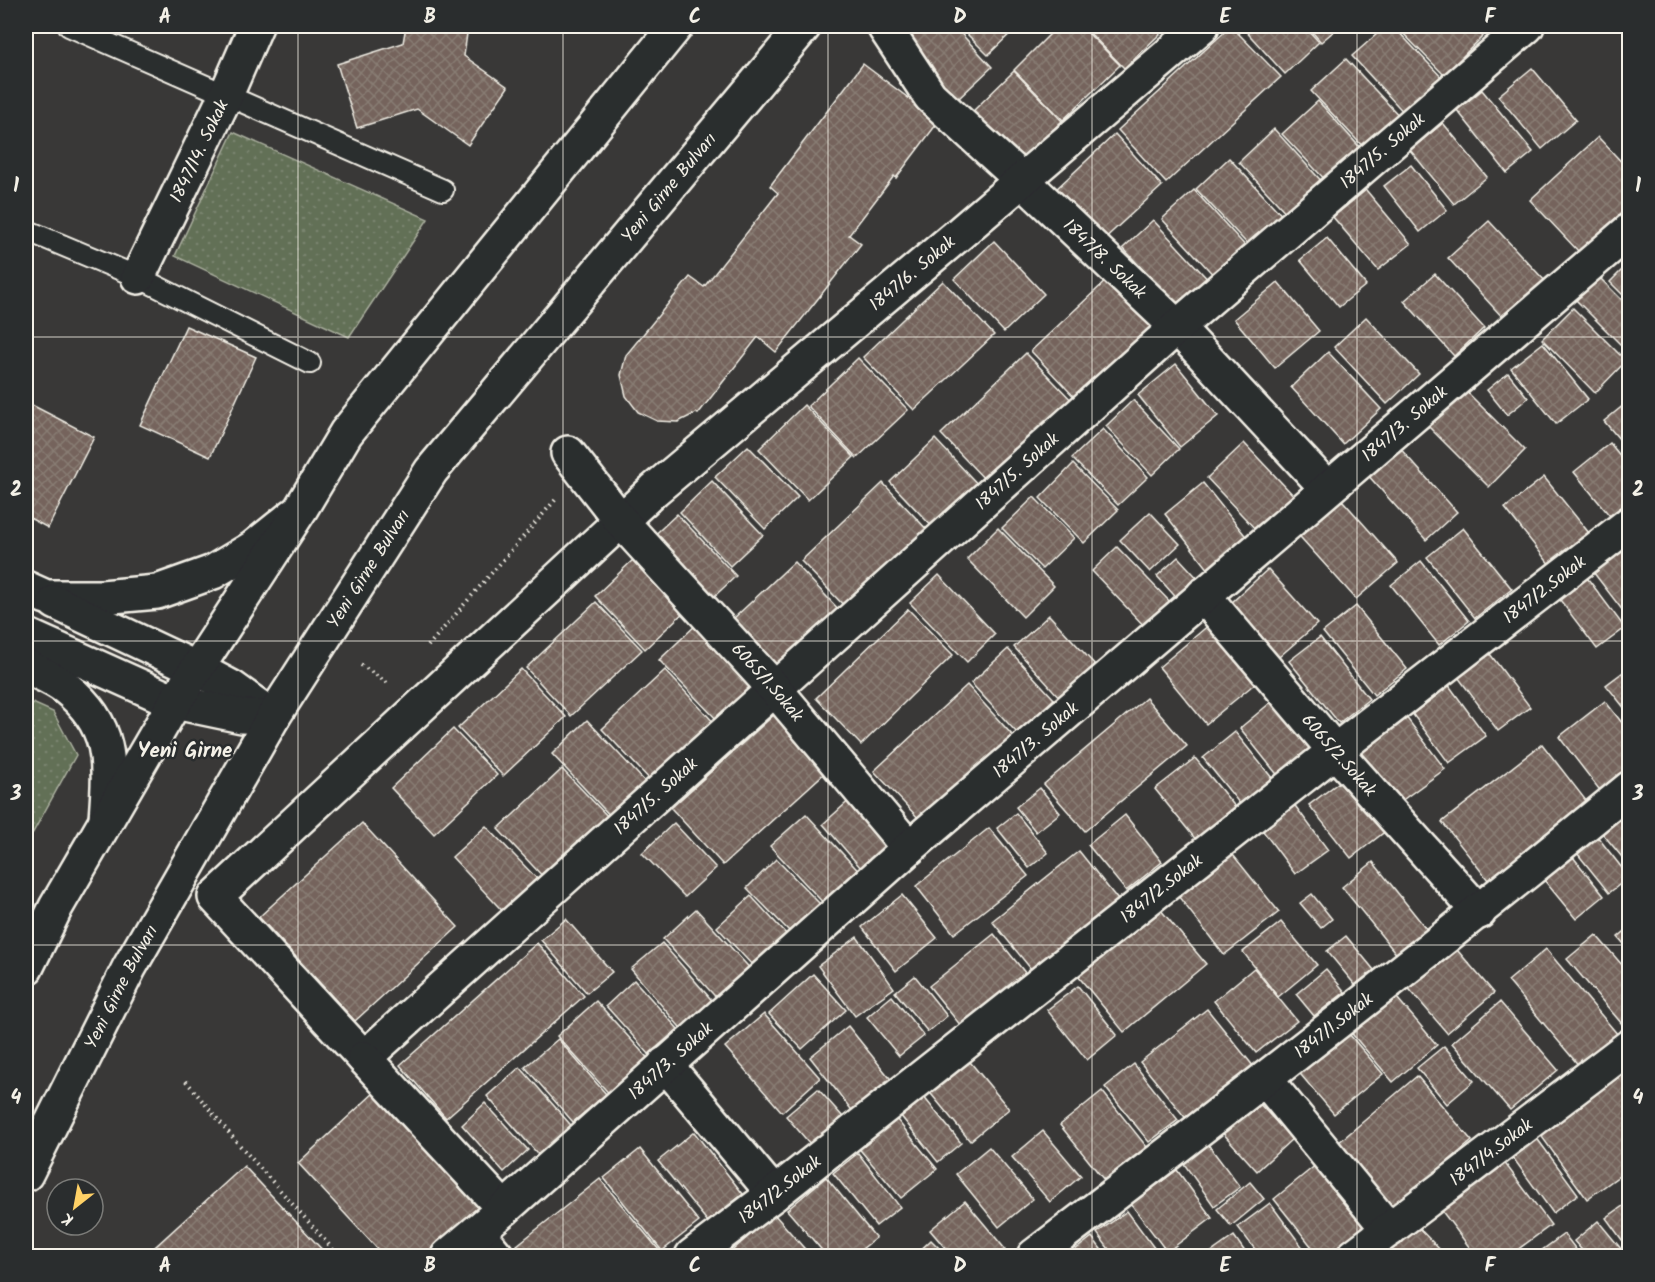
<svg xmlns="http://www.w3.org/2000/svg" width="1655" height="1282" font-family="Kalam,sans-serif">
<defs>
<pattern id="grass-dots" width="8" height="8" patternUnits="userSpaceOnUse" patternTransform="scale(1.5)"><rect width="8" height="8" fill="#626f56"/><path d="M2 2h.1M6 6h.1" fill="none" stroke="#79846e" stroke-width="1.8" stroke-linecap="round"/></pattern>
<pattern id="building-cross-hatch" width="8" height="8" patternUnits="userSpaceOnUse" patternTransform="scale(1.5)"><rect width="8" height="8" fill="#74645b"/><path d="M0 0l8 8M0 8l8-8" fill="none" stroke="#887b73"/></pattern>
</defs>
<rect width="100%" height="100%" fill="#393837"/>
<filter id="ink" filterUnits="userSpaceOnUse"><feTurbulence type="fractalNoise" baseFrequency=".0167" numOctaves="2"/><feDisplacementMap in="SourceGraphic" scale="12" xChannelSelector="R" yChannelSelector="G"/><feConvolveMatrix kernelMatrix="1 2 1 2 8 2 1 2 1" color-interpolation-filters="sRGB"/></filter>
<g filter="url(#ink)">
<g fill="url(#grass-dots)" stroke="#abb09f" stroke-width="1.5">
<polygon points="233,132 428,219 349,337 175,256"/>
<polygon points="26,700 53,712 76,755 26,845"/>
</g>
<g fill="url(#building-cross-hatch)" stroke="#f4f1e8" stroke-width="1.5">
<polygon points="406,26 468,26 464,56 508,87 468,145 417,109 357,128 337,64 403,43"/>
<polygon points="920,26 954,26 992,67 957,100 902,42"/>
<polygon points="959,26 1018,26 988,55"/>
<polygon points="1058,26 1081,26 1120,65 1063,120 1014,70"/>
<polygon points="1083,26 1154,26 1161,33 1124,68"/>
<polygon points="1160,26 1177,26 1168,34"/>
<polygon points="1231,26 1281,77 1166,183 1118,130"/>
<polygon points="1241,26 1304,26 1319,42 1285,74"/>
<polygon points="1307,26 1340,26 1321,42"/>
<polygon points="1386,26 1393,26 1446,82 1408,117 1352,56"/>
<polygon points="1396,26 1484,26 1489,30 1444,75"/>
<polygon points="1346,59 1403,120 1368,152 1311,91"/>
<polygon points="863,64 939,121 896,178 894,176 849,235 861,244 776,352 758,337 698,414 696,413 678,422 657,421 638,412 626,396 621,375 626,355 690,277 704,287 778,193 770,186"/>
<polygon points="1532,68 1576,120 1542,149 1498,96"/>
<polygon points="1014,71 1062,121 1018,164 970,114"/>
<polygon points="1482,90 1533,152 1507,173 1457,110"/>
<polygon points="1318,101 1365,153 1330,185 1282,134"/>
<polygon points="1443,123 1487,177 1454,204 1410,150"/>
<polygon points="1274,129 1326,186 1291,218 1239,162"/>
<polygon points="1115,134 1162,186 1101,242 1054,191"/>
<polygon points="1598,137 1630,171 1630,205 1579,252 1530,200"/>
<polygon points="1229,158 1287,221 1254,251 1196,189"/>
<polygon points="1411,165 1447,210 1420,232 1384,186"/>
<polygon points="1194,190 1250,251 1218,280 1162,219"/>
<polygon points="1366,190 1411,244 1378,270 1333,217"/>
<polygon points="1153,220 1212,284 1182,312 1123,248"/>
<polygon points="1489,221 1546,282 1505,320 1448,258"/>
<polygon points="1327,238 1366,285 1339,307 1300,260"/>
<polygon points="994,241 1044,294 1004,332 954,279"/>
<polygon points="26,253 33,257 26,270"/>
<polygon points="1630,262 1630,302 1610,282"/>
<polygon points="1435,274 1484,328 1454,356 1404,301"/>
<polygon points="1598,276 1630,308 1630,354 1575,299"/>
<polygon points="1110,277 1160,330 1081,404 1031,351"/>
<polygon points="943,281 994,335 914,410 863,357"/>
<polygon points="1278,282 1319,331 1275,368 1234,319"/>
<polygon points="1573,308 1626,361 1595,393 1542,339"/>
<polygon points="1366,317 1419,374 1387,404 1334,347"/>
<polygon points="186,326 256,357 210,457 140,425"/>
<polygon points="1543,343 1588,399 1556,424 1511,368"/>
<polygon points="1328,352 1381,409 1343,444 1291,387"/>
<polygon points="1026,353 1076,405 991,486 941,434"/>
<polygon points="858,358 908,410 857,458 808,406"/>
<polygon points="1176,364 1218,416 1180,447 1138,395"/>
<polygon points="1508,373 1528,398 1507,415 1487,390"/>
<polygon points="1463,388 1525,450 1489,487 1426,424"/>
<polygon points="1133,400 1179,449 1152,475 1106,426"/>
<polygon points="1630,400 1630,452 1604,421"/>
<polygon points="26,402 94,437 48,528 26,516"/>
<polygon points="804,405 854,457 808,500 759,449"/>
<polygon points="1103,429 1148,477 1118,505 1072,458"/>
<polygon points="935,439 983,490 938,533 890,482"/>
<polygon points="1244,443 1295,497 1258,532 1207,478"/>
<polygon points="1610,443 1630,468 1630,500 1610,516 1574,472"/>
<polygon points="1397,445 1457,512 1426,540 1366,473"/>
<polygon points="748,446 798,497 765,529 715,477"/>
<polygon points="1073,464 1118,510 1084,543 1040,498"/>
<polygon points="1544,477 1589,533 1550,565 1505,508"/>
<polygon points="712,481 763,535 730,566 680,512"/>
<polygon points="883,483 932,535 850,612 801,561"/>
<polygon points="1203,483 1248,539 1209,570 1165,514"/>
<polygon points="1335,492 1398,563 1356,599 1293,529"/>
<polygon points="1034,497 1074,538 1042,569 1002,528"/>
<polygon points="1150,512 1180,544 1150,572 1120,540"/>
<polygon points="677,514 736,576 705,605 646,543"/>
<polygon points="998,528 1054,586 1023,617 967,559"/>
<polygon points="1463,528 1512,589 1475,618 1427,557"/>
<polygon points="1629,540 1630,620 1590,568"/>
<polygon points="1117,547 1174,606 1148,630 1092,571"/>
<polygon points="636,557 686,610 645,649 595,596"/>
<polygon points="1178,557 1202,583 1181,603 1157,576"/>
<polygon points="1421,561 1469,621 1439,645 1391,585"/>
<polygon points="794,562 842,613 782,670 733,619"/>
<polygon points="1268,569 1317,624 1279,657 1231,603"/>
<polygon points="1582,571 1625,628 1597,649 1554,592"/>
<polygon points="939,575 995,634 967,662 910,603"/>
<polygon points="596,602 642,650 571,716 526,668"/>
<polygon points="1356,606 1407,669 1374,695 1323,632"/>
<polygon points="908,609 953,655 861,745 816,698"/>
<polygon points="1049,615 1097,667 1061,699 1014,647"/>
<polygon points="698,623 760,688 722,725 659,660"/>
<polygon points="1210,624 1258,681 1206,724 1159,667"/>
<polygon points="1320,637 1369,699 1339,723 1289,661"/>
<polygon points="1008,649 1054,699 1017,733 971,683"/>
<polygon points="1490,654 1530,707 1498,731 1458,677"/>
<polygon points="1630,667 1630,715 1606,685"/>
<polygon points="521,669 566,717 503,776 458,728"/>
<polygon points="665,670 717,726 655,785 602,729"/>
<polygon points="1445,680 1486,736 1449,763 1408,708"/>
<polygon points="967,685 1013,736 921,821 874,771"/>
<polygon points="1146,698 1187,746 1085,831 1044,784"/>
<polygon points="1276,698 1320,753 1283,782 1240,728"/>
<polygon points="1605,701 1630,733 1630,771 1602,793 1559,737"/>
<polygon points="776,713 828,770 723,865 671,808"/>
<polygon points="1403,713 1445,769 1397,804 1355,748"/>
<polygon points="587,720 651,788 615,821 552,754"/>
<polygon points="453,729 497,775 434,834 391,788"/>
<polygon points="1235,732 1272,778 1240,804 1203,758"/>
<polygon points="1542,744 1587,802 1488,880 1442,822"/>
<polygon points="1195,758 1237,809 1197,841 1155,789"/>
<polygon points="562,769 612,821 548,882 498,829"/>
<polygon points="1346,777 1387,830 1351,858 1309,805"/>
<polygon points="1040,788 1060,813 1036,832 1016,807"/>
<polygon points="854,796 899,847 867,875 823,824"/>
<polygon points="1293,803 1328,850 1295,874 1260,827"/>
<polygon points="1619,812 1630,825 1630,867 1599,829"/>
<polygon points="1016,813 1048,853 1029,868 997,828"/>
<polygon points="806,814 864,877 829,909 770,846"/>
<polygon points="1125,815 1162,862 1126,891 1088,845"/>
<polygon points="362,823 458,927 355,1021 259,917"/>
<polygon points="674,823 716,868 685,897 642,853"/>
<polygon points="486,826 543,885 509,918 452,857"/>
<polygon points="989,828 1028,876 954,934 916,886"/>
<polygon points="1593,831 1629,877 1609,893 1573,848"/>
<polygon points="1229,850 1279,912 1224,955 1175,892"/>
<polygon points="1079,851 1118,900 1031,969 992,921"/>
<polygon points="1569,852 1604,896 1576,919 1540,875"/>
<polygon points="776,859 821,905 792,934 747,888"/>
<polygon points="1373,862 1432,936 1402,961 1342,887"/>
<polygon points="1312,894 1332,919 1321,928 1300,903"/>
<polygon points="902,895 937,938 896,971 862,927"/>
<polygon points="751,896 788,936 754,967 717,927"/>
<polygon points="696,909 755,974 722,1004 663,939"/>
<polygon points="1160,909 1206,964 1124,1032 1078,976"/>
<polygon points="566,919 612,972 587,993 541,940"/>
<polygon points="1281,922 1317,965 1278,997 1243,952"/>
<polygon points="1630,927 1630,951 1618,937"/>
<polygon points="994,934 1026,974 961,1026 929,986"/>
<polygon points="1596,935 1630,974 1630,1018 1622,1024 1567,959"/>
<polygon points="1346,936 1374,970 1355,985 1327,951"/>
<polygon points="857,937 894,988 855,1016 818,966"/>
<polygon points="537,943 584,996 446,1118 400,1065"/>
<polygon points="662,943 716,1005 684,1032 631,969"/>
<polygon points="1452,944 1494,993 1447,1033 1405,984"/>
<polygon points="1546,949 1618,1035 1580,1067 1508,981"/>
<polygon points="1254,968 1297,1021 1256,1053 1214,1001"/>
<polygon points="1326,969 1345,992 1314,1016 1296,994"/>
<polygon points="813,974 846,1010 802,1049 769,1014"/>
<polygon points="915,976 947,1016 928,1032 895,992"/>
<polygon points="634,980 678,1029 649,1054 606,1006"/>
<polygon points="1078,986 1117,1035 1087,1060 1047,1010"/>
<polygon points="1392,992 1437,1045 1393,1082 1348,1029"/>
<polygon points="892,996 924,1036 899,1056 867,1017"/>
<polygon points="596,1001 653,1064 614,1099 557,1036"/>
<polygon points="1500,1002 1558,1070 1510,1110 1452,1043"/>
<polygon points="1207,1009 1254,1067 1188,1121 1140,1062"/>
<polygon points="764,1014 820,1078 782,1112 725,1047"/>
<polygon points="848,1026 893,1082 854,1113 810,1057"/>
<polygon points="1344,1028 1383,1074 1334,1114 1296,1069"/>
<polygon points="558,1039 606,1094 573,1122 525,1067"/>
<polygon points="1444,1046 1474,1081 1447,1104 1417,1068"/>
<polygon points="966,1057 1009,1109 970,1141 927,1089"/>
<polygon points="1134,1064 1178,1120 1149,1142 1105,1087"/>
<polygon points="520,1067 576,1131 543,1160 487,1096"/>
<polygon points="1618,1070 1630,1085 1630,1168 1587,1199 1537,1130"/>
<polygon points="1417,1076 1472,1141 1393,1208 1338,1143"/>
<polygon points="818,1089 843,1117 811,1145 786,1116"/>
<polygon points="376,1091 485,1208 432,1256 384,1256 298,1163"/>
<polygon points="1102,1091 1151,1152 1108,1185 1060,1125"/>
<polygon points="923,1096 961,1143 938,1162 900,1115"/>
<polygon points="1256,1100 1292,1139 1257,1171 1221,1131"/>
<polygon points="485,1103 528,1150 504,1172 462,1125"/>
<polygon points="893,1115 937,1169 901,1198 856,1145"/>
<polygon points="1043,1131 1081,1176 1050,1202 1012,1157"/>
<polygon points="694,1132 743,1194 708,1222 658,1161"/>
<polygon points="1536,1137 1578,1194 1553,1213 1511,1155"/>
<polygon points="1207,1143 1240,1187 1214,1206 1182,1161"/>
<polygon points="989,1147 1033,1199 999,1227 956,1174"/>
<polygon points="640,1149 699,1222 662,1251 604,1178"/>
<polygon points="858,1153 900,1207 876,1226 833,1173"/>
<polygon points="1501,1158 1551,1225 1509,1256 1476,1256 1435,1202"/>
<polygon points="1322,1160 1377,1229 1342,1256 1319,1256 1274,1199"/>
<polygon points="244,1166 328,1256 145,1256"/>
<polygon points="1177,1170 1212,1218 1167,1252 1131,1204"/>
<polygon points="826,1177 876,1238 853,1256 827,1256 787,1210"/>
<polygon points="600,1179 664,1256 526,1256 517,1245"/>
<polygon points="1250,1182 1264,1199 1231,1226 1217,1209"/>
<polygon points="965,1201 1005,1249 996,1256 952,1256 930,1230"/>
<polygon points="1630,1201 1630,1251 1606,1218"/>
<polygon points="1270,1203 1309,1256 1260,1256 1238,1227"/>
<polygon points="1127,1211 1160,1256 1114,1256 1097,1233"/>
<polygon points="774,1214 811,1256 726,1256"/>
<polygon points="1598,1221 1627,1256 1587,1256 1574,1241"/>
<polygon points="1413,1222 1446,1256 1378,1256"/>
<polygon points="1564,1234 1581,1256 1534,1256"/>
<polygon points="1234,1236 1248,1256 1206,1256"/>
<polygon points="1092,1237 1106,1256 1080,1256 1075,1250"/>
<polygon points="931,1240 947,1256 914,1256"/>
</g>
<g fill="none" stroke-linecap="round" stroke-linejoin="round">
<defs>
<g id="lane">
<polyline points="69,26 443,190"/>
<polyline points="26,230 138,277 310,363"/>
</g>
<g id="street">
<path id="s1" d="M888,26L885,28L930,96L1022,180L1177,327L1327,488"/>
<path id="s2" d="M1202,26L959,234L654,490L215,897L364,1058L1177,327L1527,26"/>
<path id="s3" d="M138,277L226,95L256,26"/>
<path id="s4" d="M568,453L621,521L774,688L909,848"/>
<path id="s5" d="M1203,595L1335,751L1479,912"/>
<polyline points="364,1058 504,1209"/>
<polyline points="665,1064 774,1194"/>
<polyline points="1265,1079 1389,1230"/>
<polyline points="477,1232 497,1256"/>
<path id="s6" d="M448,1256L504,1209L909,848L1630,230"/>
<path id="s7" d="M692,1256L774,1194L1335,751L1630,523"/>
<path id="s8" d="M1034,1256C1235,1103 1434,949 1630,788"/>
<path id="s9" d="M1354,1256L1630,1046"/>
</g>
<g id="secondary">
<polyline points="26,588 46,597 102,597 157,592 213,572 253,548 294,515"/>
<polyline points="55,602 195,668 231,687 273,717"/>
<polyline points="26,635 175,702 242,716 273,717"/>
<path d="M26,666C39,673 55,679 66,688C114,726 110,765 106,819"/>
</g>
<g id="primary">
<polyline points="26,968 56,907 175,702 300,510 346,433 676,26"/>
<path id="s10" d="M26,1174L129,968L273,717L431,471L804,26"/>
</g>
</defs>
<use href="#lane" stroke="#f4f1e8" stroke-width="24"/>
<use href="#street" stroke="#f4f1e8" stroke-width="38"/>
<use href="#secondary" stroke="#f4f1e8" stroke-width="38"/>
<use href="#primary" stroke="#f4f1e8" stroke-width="38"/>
<g stroke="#f4f1e8" stroke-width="4" stroke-dasharray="1.5 4.5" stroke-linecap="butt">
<polyline points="428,646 557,498"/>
<polyline points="361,665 389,684"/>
<polyline points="186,1081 235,1140 339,1256"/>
</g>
<use href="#lane" stroke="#2a2d2e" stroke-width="20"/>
<use href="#street" stroke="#2a2d2e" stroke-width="33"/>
<use href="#secondary" stroke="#2a2d2e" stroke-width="33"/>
<use href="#primary" stroke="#2a2d2e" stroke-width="33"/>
</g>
</g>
<path fill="none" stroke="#f4f1e8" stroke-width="1.5" stroke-opacity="0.55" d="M298,26V1256M563,26V1256M828,26V1256M1092,26V1256M1357,26V1256M26,337H1630M26,641H1630M26,945H1630"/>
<g text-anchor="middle" stroke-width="5" stroke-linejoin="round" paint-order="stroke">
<g font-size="18" fill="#f4f1e8" stroke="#2a2d2e">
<text dy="6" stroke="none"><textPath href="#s2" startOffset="2900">1847/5. Sokak</textPath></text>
<text dy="6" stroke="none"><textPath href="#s3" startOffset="140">1847/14. Sokak</textPath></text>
<text dy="6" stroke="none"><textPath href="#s10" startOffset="1182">Yeni Girne Bulvarı</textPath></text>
<text dy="6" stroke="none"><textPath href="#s1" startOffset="324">1847/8. Sokak</textPath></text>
<text transform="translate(912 273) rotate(-40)" y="6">1847/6. Sokak</text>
<text dy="6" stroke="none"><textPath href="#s6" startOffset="1268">1847/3. Sokak</textPath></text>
<text dy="6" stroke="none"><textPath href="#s2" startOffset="2414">1847/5. Sokak</textPath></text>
<text dy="6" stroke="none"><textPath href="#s10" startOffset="696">Yeni Girne Bulvarı</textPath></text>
<text dy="6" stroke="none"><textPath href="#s7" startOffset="1082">1847/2.Sokak</textPath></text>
<text dy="6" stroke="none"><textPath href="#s4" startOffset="304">6065/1.Sokak</textPath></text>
<text dy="6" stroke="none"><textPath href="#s6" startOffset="782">1847/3. Sokak</textPath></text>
<text dy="6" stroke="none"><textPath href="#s5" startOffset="210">6065/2.Sokak</textPath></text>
<text dy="6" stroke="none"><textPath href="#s2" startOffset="1928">1847/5. Sokak</textPath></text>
<text dy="6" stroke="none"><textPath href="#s7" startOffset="596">1847/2.Sokak</textPath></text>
<text dy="6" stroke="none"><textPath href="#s10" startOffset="210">Yeni Girne Bulvarı</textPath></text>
<text dy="6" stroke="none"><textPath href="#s8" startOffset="378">1847/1.Sokak</textPath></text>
<text dy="6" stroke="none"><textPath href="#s6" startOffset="296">1847/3. Sokak</textPath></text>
<text dy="6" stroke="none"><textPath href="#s9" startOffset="172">1847/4.Sokak</textPath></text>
<text dy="6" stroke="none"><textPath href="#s7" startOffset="110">1847/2.Sokak</textPath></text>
</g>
<g font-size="21" font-weight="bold" fill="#f4f1e8" stroke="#2a2d2e">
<text x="185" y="757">Yeni Girne</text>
</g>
</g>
<rect width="1655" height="1282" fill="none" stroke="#2a2d2e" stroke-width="66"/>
<g transform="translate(75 1207) rotate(211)"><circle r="28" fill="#2a2d2e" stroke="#7b7b78" stroke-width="1.5"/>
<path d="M0-4.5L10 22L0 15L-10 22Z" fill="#ffd166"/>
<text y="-9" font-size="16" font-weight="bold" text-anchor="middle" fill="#f4f1e8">K</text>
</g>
<rect x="33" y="33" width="1589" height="1216" fill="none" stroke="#f4f1e8" stroke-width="2"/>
<g font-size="20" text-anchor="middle" font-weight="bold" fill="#f4f1e8">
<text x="165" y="23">A</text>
<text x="430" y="23">B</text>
<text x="695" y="23">C</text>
<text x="960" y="23">D</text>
<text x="1225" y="23">E</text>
<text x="1490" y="23">F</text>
<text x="16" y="192">1</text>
<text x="1638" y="192">1</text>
<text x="16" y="496">2</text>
<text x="1638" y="496">2</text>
<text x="16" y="800">3</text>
<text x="1638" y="800">3</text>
<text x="16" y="1104">4</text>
<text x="1638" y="1104">4</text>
<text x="165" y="1272">A</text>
<text x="430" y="1272">B</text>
<text x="695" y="1272">C</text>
<text x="960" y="1272">D</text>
<text x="1225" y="1272">E</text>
<text x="1490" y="1272">F</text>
</g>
</svg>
